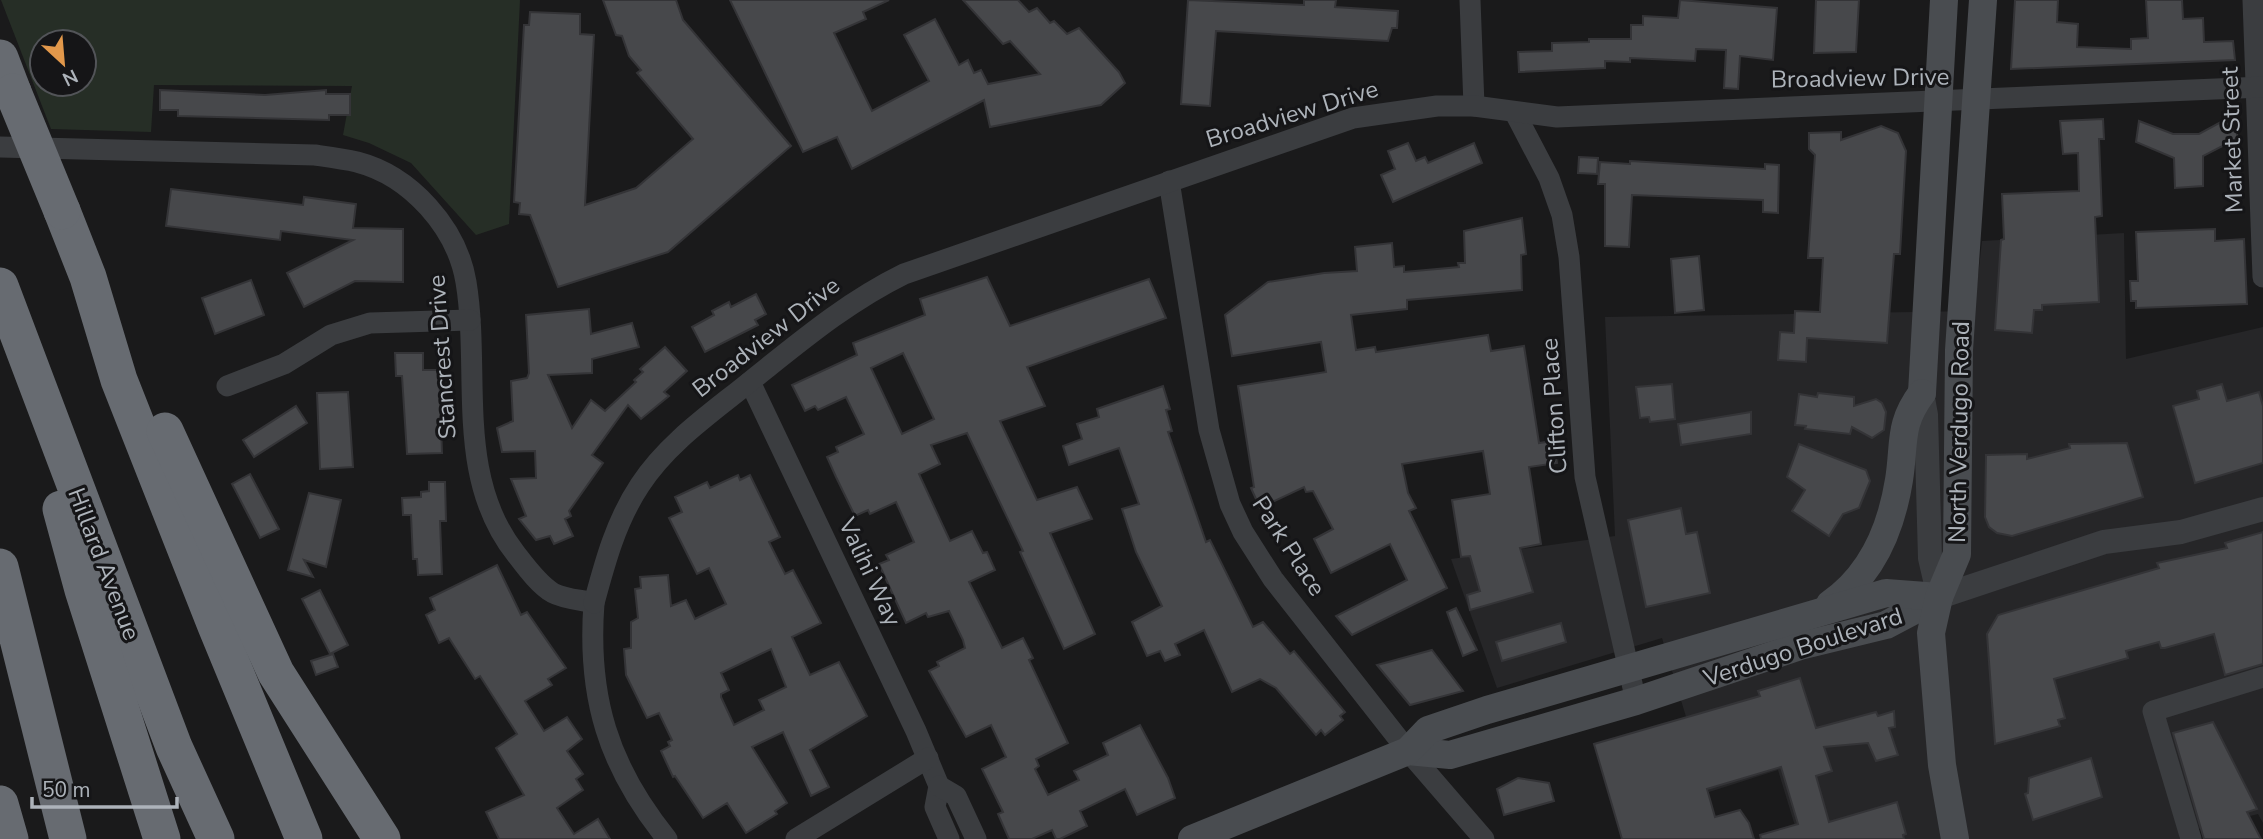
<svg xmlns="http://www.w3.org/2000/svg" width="2263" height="839" font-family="'Nunito Sans',sans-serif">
<rect width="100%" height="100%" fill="#1a1a1b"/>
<polygon fill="#262628" points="2124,233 2126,359 2263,327 2263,823 2258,814 2179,834 2180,839 1799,839 1778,770 1709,792 1662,638 1497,688 1451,559 1615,536 1605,317 1974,311 1982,241"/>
<path fill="#262e26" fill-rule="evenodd" d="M1,0H520L509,224L476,235L411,163L369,143L343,135L352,86L154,85L151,132L51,129ZM42,42H84V84H42Z"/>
<g fill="#47484b" stroke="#343437" stroke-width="2" fill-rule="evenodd">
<polygon points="603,0 676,0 683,20 791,146 668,252 558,287 530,215 519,214 520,203 514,202 524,25 529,25 530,12 580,14 580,34 594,35 585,205 636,188 693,139 637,73 641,70 629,56 622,36 616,35"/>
<polygon points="730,0 889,0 863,12 866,19 834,33 872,111 929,81 904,35 935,19 959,65 968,60 974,73 981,70 988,84 1040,74 1010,41 1003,44 963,0 1018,0 1029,12 1037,8 1050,23 1054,21 1067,34 1079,28 1119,72 1125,83 1101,105 990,127 984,100 852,169 837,137 803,152"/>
<polygon points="1188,0 1304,5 1304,0 1336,0 1335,7 1398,11 1397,28 1392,28 1388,41 1216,31 1210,106 1181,104"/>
<polygon points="1680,0 1777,8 1773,60 1740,56 1738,89 1724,88 1726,50 1696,49 1695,61 1630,58 1630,62 1605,61 1605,68 1519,72 1518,52 1552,51 1552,43 1589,42 1589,39 1631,39 1631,25 1643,25 1643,16 1678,18"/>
<polygon points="1816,0 1859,0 1856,52 1814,53"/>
<polygon points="2015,0 2058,0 2057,22 2078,24 2077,47 2131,49 2131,39 2148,38 2146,0 2182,0 2183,19 2203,18 2204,42 2233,41 2235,60 2011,69"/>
<polygon points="160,90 265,95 326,90 326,94 350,94 350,115 329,115 329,120 178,116 178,110 160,110"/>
<polygon points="2232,116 2238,138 2203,156 2203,186 2175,188 2174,158 2136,142 2139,121 2173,134 2199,134"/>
<polygon points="2103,119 2104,139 2099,139 2102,216 2095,217 2099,302 2042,305 2042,310 2034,310 2032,333 1995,330 2001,240 2004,239 2002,194 2079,191 2078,153 2063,154 2060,121"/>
<polygon points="1881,126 1898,133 1906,151 1900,254 1894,254 1887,343 1807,338 1806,362 1778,360 1780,332 1794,333 1795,311 1820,312 1823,258 1808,258 1815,155 1809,149 1809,133 1841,132 1841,140"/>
<polygon points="1408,143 1416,161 1425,157 1428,163 1474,143 1482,163 1393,202 1381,175 1395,169 1388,151"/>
<polygon points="1579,157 1598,158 1597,174 1578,173"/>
<polygon points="1630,161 1765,169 1765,164 1779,165 1778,213 1763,212 1763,200 1632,195 1629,247 1605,246 1605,184 1598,184 1600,162 1630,164"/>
<polygon points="171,189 303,205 304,197 356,204 353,228 403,229 403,282 355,281 304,307 287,273 353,240 281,231 280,240 166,226"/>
<polygon points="1522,218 1526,254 1521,255 1522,290 1407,300 1407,309 1351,315 1356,350 1375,347 1376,352 1488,335 1491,351 1524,346 1539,443 1553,441 1557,463 1529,467 1541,544 1520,548 1533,592 1470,610 1467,595 1480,591 1470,556 1461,557 1452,500 1490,494 1483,451 1402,464 1408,493 1416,508 1409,511 1447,588 1352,635 1336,616 1407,580 1390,544 1331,573 1314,539 1333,529 1313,491 1306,492 1304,487 1260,508 1251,488 1254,487 1238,386 1326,372 1321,342 1232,356 1225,315 1268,282 1324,273 1357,271 1355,247 1392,243 1394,267 1404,266 1404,272 1459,267 1458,263 1465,263 1464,231"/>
<polygon points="2215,229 2215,241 2244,239 2247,304 2136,308 2136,301 2131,301 2130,281 2138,281 2136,232"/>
<polygon points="1699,256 1704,310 1675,313 1671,259"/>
<path d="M987,277L1010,326L1149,279L1166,318L1027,367L1045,406L1000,421L1037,500L1077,487L1092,519L1050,533L1095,634L1064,649L1020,552L1023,551L967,433L931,445L940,464L919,474L950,541L972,531L983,553L987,552L995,570L969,582L1002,648L1023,638L1033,658L1029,660L1068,743L1036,759L1039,766L1035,769L1048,795L1079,780L1074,771L1108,755L1103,743L1140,725L1168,778L1175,798L1137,815L1125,789L1080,811L1087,826L1060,839H1056L1052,830L1032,839H1009L998,814L1003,812L982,769L1006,757L991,725L966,737L929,671L939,666L937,662L965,648L963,640L949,611L928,617L926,613L906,623L894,597L879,564L889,560L886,555L914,542L896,502L870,514L868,510L855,516L836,477L827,457L838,452L836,447L864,434L846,397L818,410L815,406L805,411L792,385L857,355L853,343L925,315L920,299ZM903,353L934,419L902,434L871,368Z"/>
<polygon points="251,280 264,315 215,334 202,298"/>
<polygon points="756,294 766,314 755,320 758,325 705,352 692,327 714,315 712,311 729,302 731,307"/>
<polygon points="589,309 591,334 632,323 639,347 592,359 592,373 548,375 572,428 591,400 605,411 636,382 634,380 643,372 640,369 665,347 687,371 664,392 669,396 641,419 628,405 592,455 603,463 569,511 571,516 565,519 573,536 554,544 550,536 536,540 519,519 526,516 511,479 536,478 535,451 502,452 497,428 513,421 511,381 527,378 529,373 526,315"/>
<polygon points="395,353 423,353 423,370 439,370 442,453 407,454 402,376 396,376"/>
<polygon points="1672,384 1675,419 1650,422 1649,417 1640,418 1636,387"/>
<polygon points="2222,384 2227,401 2259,392 2263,406 2263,463 2195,483 2173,406 2199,399 2197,391"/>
<polygon points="1163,386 1170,409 1166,410 1172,431 1168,432 1206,542 1210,540 1253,627 1263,622 1290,654 1294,651 1345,712 1340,716 1343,720 1325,735 1321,730 1316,735 1276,688 1260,679 1232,692 1204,630 1175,644 1180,655 1165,661 1160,651 1147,656 1132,622 1162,606 1136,552 1122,509 1139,504 1119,448 1069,465 1063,446 1082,439 1077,424 1099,417 1097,409"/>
<polygon points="348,392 353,467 320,469 317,393"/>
<polygon points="1818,393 1854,397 1854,406 1876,399 1882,403 1886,412 1884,430 1872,438 1852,427 1850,434 1805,429 1806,426 1795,425 1799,394 1817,397"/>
<polygon points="296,406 307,423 254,457 243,440"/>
<polygon points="1751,412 1751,434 1681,445 1678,424"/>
<polygon points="2127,443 2143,497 2012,536 1997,533 1989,527 1985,517 1986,455 2027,454 2027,459 2070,448 2069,444"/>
<polygon points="1799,444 1866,470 1870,481 1859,508 1843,514 1829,536 1792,511 1805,490 1787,477"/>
<polygon points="250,474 279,529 260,538 232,484"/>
<path d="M738,475L740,480L750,475L780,537L769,542L785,574L793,570L821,623L792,637L810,675L839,662L867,716L810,750L829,787L811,796L783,732L752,747L787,803L775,811L777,814L746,833L727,803L703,818L675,776L673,777L661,751L670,746L668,742L672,740L659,713L647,718L626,675L624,649L631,648V622L638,618L635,589L641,588L640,577L668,575L671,606L686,600L695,619L726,604L709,568L697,574L669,518L682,512L675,497L707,482L710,488ZM771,649L786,687L759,700L764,710L734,725L721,697V694L729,690L721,673Z"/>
<polygon points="429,482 445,482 446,521 440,521 442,574 418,575 417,559 413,559 411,515 403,515 402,498 421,497 421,492 429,491"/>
<polygon points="309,493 341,500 326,567 304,560 313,577 288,570"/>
<polygon points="1681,508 1686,534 1697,532 1710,593 1646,607 1628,520"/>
<polygon points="2263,532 2263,664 2225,675 2214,634 2165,648 2161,648 2159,642 2126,651 2128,658 2054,679 2065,718 2058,720 2060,726 1995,744 1987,634 1998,615 2159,568 2157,563 2227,548 2225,543"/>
<polygon points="497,565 521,615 527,612 566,668 548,679 552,685 525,701 544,731 567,717 582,739 567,751 583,774 576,779 583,790 557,808 574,834 598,819 610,839 499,839 486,812 524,795 496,748 517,734 480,676 475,679 449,638 439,643 426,615 435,610 430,598"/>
<polygon points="320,590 348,645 330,654 302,599"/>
<polygon points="1456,608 1477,650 1463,656 1447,612"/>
<polygon points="1561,623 1566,642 1502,661 1496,642"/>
<polygon points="1432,650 1463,691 1410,705 1377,665"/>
<polygon points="333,654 338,667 316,675 311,661"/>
<polygon points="1800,678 1816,728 1876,712 1878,716 1894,711 1895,727 1889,728 1898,755 1876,761 1868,743 1824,747 1832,771 1816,776 1829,822 1897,802 1906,834 1903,835 1904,839 1761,839 1760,835 1798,824 1781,767 1707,789 1715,817 1740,810 1749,823 1754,839 1622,839 1594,744 1760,696 1758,691"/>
<polygon points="2213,722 2257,809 2247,812 2261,839 2204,839 2173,733"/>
<polygon points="2091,758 2102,797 2033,820 2025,794 2028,793 2029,778"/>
<polygon points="1518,778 1549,783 1554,801 1504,815 1497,789"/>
</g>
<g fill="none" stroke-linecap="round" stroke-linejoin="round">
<g stroke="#3b3d40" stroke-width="21">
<polyline points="1470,0 1474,106"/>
<polyline points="2253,0 2263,277"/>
<polyline points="1515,113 1549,178 1562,215 1569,257 1585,477 1636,701"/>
<path d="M0,147L315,155C329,157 344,159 357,162C411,176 457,228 466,282C481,374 454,476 516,554C526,567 539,585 553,593C564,599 582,600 594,603C587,697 608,766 667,839"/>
<polyline points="1169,181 1209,430 1230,504 1243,532 1273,579 1408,751 1484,839"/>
<polyline points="750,382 916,731 939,786 935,807 949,839"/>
<polyline points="227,386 284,364 331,335 370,323 470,320"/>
<path d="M594,603C605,562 616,521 640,485C668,442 713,412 752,380C801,341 847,302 904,274L1353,118L1437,106H1474L1557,117L2263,87"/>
<polyline points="939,786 956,796 976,839"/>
<polyline points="796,839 928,758"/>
<polyline points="2191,839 2153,711 2263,677"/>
</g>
<polyline stroke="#3b3d40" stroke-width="24" points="1922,393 1926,415 1930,558 1939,597 2104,542 2181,532 2263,509"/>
<g stroke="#494c50" stroke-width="28">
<polyline points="1922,393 1944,0"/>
<path d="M1830,604C1872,575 1891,530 1899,480C1905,443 1898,425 1922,393"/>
<polyline points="1408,751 1450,755 1636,701 1800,646 1886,625 1939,597"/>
<polyline points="1192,839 1408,751 1428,730 1487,710 1886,593 1939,597"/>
<polyline points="1955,839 1942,765 1931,633 1939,597 1957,554 1959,350 1983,0"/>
</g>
<g stroke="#676b71" stroke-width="37">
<polyline points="0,58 13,92"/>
<polyline points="62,211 88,277 119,380 216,626 304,839"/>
<polyline points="0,286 174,747 216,839"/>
<polyline points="165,431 276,673 382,839"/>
<polyline points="61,509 83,590 162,839"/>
<polyline points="0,567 68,839"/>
<polyline points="0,804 10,839"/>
</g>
<polyline stroke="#676b71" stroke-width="37" points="13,92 62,211"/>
</g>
<g text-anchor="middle" stroke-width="6" stroke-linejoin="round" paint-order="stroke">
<g font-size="24" fill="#adb3ba" stroke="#151517">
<text transform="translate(1860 78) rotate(-1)" y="8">Broadview Drive</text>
<text transform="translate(1292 114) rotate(-17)" y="8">Broadview Drive</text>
<text transform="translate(2232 140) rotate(-92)" y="8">Market Street</text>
<text transform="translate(766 337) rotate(-38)" y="8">Broadview Drive</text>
<text transform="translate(442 357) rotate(-94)" y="8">Stancrest Drive</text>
<text transform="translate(1554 406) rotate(-94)" y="8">Clifton Place</text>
<text transform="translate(1959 432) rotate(-89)" y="8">North Verdugo Road</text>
<text transform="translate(1289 546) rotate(57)" y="8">Park Place</text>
<text transform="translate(104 564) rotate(69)" y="8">Hillard Avenue</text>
<text transform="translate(870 572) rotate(65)" y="8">Valihi Way</text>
<text transform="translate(1803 647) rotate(-18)" y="8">Verdugo Boulevard</text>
</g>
</g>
<g transform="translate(63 63) rotate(154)"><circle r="33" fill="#151517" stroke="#525458" stroke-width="2"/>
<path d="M0-5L12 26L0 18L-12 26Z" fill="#e2984b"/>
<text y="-10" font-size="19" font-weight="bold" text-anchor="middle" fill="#adb3ba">N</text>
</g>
<path d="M32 797v10h145v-10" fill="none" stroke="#adb3ba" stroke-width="3.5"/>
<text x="42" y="797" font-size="21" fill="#adb3ba" stroke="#151517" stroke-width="5" paint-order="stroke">50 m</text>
</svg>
